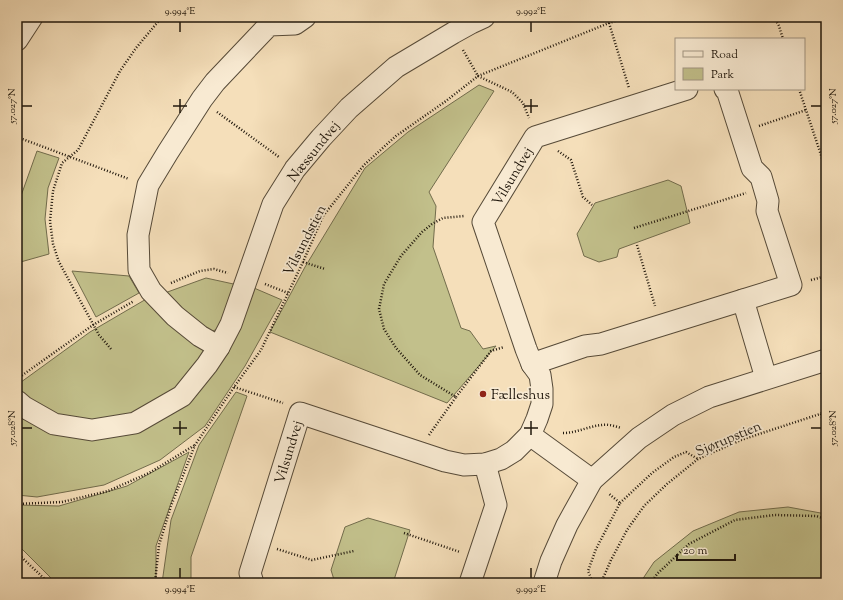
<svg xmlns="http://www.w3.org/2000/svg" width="843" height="600" font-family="'Sorts Mill Goudy',serif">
<rect width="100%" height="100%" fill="#f5dfba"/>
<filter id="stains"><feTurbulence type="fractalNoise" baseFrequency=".005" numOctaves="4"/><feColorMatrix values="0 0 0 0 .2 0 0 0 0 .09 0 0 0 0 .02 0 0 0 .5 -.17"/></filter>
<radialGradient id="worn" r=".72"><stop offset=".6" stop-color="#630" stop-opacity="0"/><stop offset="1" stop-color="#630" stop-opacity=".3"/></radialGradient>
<g fill="#c2c08b" stroke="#726c4c">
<polygon points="479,85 494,91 429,192 436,206 433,247 461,328 470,331 483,349 496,346 447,403 270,332 305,267 365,168 408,132"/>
<polygon points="37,151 59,158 48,188 45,219 49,254 17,263 17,207"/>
<polygon points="668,180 681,186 690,223 619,249 617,257 599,262 584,256 577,234 595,203"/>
<polygon points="72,271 129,276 139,293 96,317"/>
<polygon points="206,278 238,285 223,327 210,332 162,294"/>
<polygon points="254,288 282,300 245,366 205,426 160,460 104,485 37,497 17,495 17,410 98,438 210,374 233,343"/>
<polygon points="148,298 205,352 177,394 128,420 94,424 57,419 17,393 17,385 90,332"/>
<polygon points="236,392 247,396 191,557 191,583 162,583 171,520 199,445"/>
<polygon points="189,452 156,546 156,583 56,583 17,544 17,505 59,506 127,486"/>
<polygon points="788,507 826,514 826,583 640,583 654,562 693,531 739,512"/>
<polygon points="368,518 410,530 393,583 335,583 331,570 345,527"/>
</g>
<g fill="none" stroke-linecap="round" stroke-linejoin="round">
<defs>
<g id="minor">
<polyline points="17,40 32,17"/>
<polyline points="725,89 727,90 752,168 761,177 768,201 767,211 791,285 743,300 766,378"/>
<polyline points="219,347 200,336 175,316 151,291 139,270 138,235 148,185 168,152 202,99 215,82 269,25 295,24 305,17"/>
<polyline points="532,364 585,346 601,344 743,300"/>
<polyline points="17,401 24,407 54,424 92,430 135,423 182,396 207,365 219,347 231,324 273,204 295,169 321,138 349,108 396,67 453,33 471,23 484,17"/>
<polyline points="592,480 530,435 537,419 542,404 542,389 540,375 532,364 526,349 483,222 535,137 687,89"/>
<polyline points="253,583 250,573 300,413 445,461 464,465 485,464 501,459 514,451 530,435"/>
<polyline points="470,583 496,505 485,464"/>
<polyline points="544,583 551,561 567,525 592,480 639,438 673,415 709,397 826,360"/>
</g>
</defs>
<use href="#minor" stroke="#564a38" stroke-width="23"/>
<g stroke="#21180d" stroke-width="2.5" stroke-dasharray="1 2" stroke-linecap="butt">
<polyline points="774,17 779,26 783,39"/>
<polyline points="609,23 629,88"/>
<polyline points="463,50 478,76 512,92 523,103 529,118"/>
<polyline points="799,89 826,170"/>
<polyline points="217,112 279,157"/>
<polyline points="759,126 806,110"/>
<polyline points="17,137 129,179"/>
<polyline points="558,151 571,160 583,197 592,205"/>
<polyline points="634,228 746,193"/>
<polyline points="637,245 655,306"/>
<polyline points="303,262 325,269"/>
<polyline points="811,280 826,276"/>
<polyline points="171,283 200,271 214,269 228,273"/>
<polyline points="265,284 288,293"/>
<polyline points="111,349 99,335 59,262 53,244 50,221 53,191 62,163 78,150 120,71 136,48 162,17"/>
<polyline points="17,379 93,325 134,301"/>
<polyline points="234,387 283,403"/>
<polyline points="456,397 491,351 504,347"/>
<polyline points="821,414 826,431"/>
<path d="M563,433C577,433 589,426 602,425C608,424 615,426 621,428"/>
<polyline points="429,435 456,397 420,375 396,348 384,329 379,309 384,284 401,256 422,232 432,224 443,218 464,216"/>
<polyline points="620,503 652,473 674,457 686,452 698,459"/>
<polyline points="17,504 62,502 108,491 149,473 195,445"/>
<polyline points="404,533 460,552"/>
<polyline points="277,549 312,560 354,551"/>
<polyline points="17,553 49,583"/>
<polyline points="155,583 159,545 171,506 195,445 234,387 261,350 303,262 323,216 364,165 396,136 446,101 478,76 609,23 628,17"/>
<polyline points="595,583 591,578 588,571 596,549 620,503 608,493"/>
<polyline points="601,583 611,560 627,530 644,506 667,484 698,459 741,440 826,412"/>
<polyline points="651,583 657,574 689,544 735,520 775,515 816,516 826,519"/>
</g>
<use href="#minor" stroke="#f8ead2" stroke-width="21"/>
</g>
<path fill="none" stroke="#21180d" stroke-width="1.5" d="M180,22V32M531,22V32M180,99V113M531,99V113M22,106H32M173,106H187M524,106H538M811,106H821M180,421V435M531,421V435M22,428H32M173,428H187M524,428H538M811,428H821M180,568V578M531,568V578"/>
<circle fill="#8f2418" stroke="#f8ead2" stroke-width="1.5" cx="483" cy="394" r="4"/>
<g text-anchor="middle" stroke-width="3.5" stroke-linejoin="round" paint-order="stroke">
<g font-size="14" fill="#21180d" stroke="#f8ead2">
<text transform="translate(313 151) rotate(-51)" y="5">Næssundvej</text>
<text transform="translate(512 176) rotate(-59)" y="5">Vilsundvej</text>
<text transform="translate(304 240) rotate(-63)" y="5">Vilsundstien</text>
<text transform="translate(728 438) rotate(-23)" y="5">Sjørupstien</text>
<text transform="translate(288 452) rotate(-73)" y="5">Vilsundvej</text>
</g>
<g font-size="14" fill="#21180d" stroke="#f8ead2" text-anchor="start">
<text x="491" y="399">Fælleshus</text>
</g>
</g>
<rect width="843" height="600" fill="none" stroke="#f5dfba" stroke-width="44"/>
<rect x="675" y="38" width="130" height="52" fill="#f8ead2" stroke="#a29683"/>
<rect x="683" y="51" width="20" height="6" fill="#f8ead2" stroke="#a29683"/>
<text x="711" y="58" font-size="12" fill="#21180d">Road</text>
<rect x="683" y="68" width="20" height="12" fill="#c2c08b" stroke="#a29683"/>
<text x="711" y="78" font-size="12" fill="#21180d">Park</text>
<path d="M677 554v6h58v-6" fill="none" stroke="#21180d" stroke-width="2"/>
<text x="683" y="554" font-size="12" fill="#21180d" stroke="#f8ead2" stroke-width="3" paint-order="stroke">20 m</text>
<rect x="22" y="22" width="799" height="556" fill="none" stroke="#21180d" stroke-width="1.5"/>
<g font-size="10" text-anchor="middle" fill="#21180d">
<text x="180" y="14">9.994°E</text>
<text x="531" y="14">9.992°E</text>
<text transform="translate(832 106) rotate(-90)" y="4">57.027°N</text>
<text transform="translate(11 106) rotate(-90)" y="4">57.027°N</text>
<text transform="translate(832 428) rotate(-90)" y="4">57.028°N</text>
<text transform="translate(11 428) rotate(-90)" y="4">57.028°N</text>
<text x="180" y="592">9.994°E</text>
<text x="531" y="592">9.992°E</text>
</g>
<rect width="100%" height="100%" filter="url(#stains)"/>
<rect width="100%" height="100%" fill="url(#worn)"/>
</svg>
